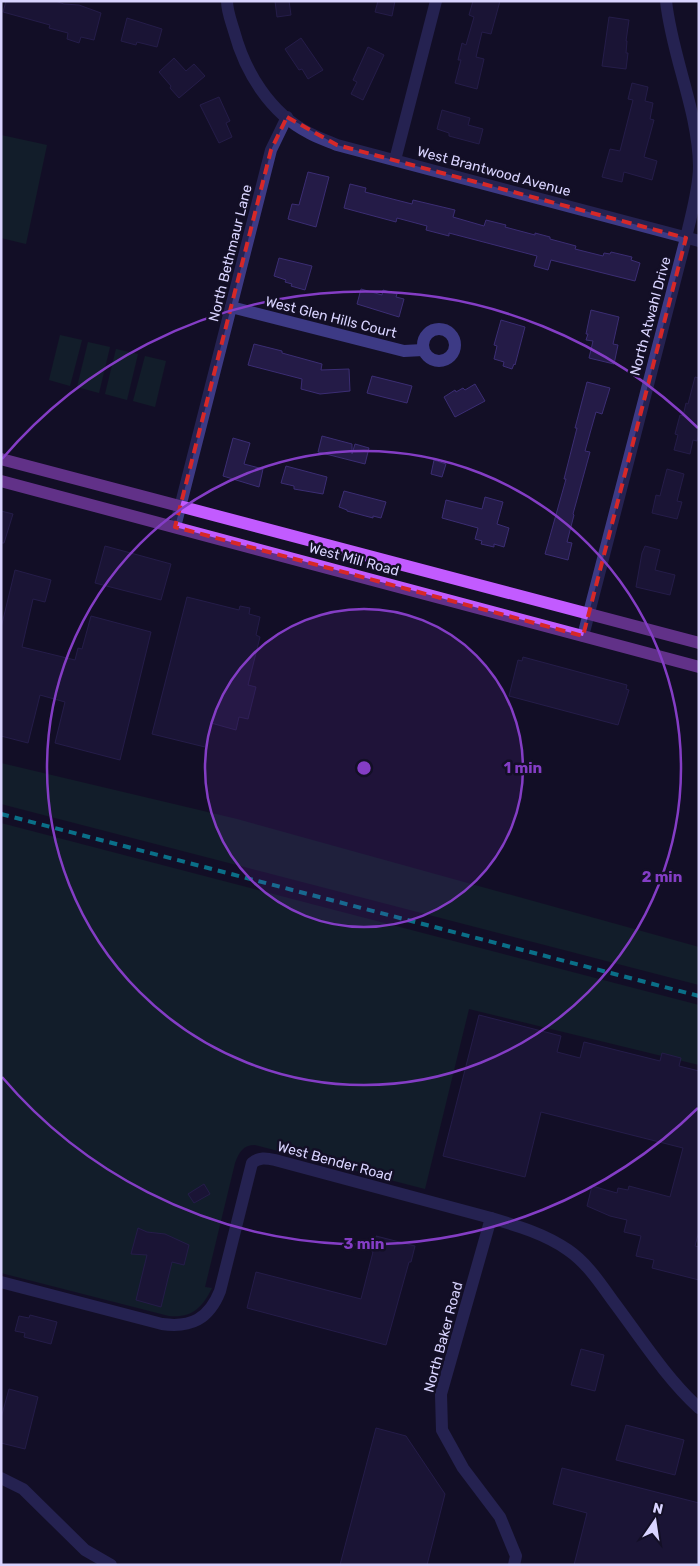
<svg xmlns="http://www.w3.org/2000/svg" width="700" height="1566" font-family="Rubik,sans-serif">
<rect width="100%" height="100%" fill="#130f26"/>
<g fill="#12302f">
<polygon points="1,135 47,145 26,244 1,238"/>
<polygon points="60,335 82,340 70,386 49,380"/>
<polygon points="88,342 110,347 99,393 77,387"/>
<polygon points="116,349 138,354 127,400 105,394"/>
<polygon points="145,356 166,361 155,407 133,401"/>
<polygon points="1,763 237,819 699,947 699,985 1,804"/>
<path d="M1,823L699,1005V1065L469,1009L425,1189L255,1145C243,1145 239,1152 235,1163L205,1287L212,1288C202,1308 192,1318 169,1316L1,1273Z"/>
</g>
<g fill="#241b47" stroke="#3b2d73">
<polygon points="6,1 55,1 64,4 79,5 101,13 94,40 81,37 79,43 67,39 68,33 49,28 50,25 3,12"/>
<polygon points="275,1 289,1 291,15 277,17"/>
<polygon points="378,1 395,1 392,16 375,12"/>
<polygon points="473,1 500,1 491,34 482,32 476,57 484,59 477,89 455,83 461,60 458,60 462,43 466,45 474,17 469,15"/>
<polygon points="609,17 629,20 626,41 627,41 626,53 628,53 626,69 602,66"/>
<polygon points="127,18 162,29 157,47 137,42 136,45 121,41"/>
<polygon points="301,38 323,70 308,79 302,69 299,70 285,49"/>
<polygon points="368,47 384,55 363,100 351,94 357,82 353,80"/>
<polygon points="174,58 186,71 194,64 205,76 179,98 170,88 171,86 159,72"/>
<polygon points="632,83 648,87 645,101 653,103 650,119 654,120 644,157 657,161 652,180 624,172 622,182 602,177 610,149 620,151 633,100 628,99"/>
<polygon points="219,97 230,121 226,123 232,137 219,143 200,105"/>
<polygon points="442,110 470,118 468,125 483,129 479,144 449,136 449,133 437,129"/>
<polygon points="308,172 329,177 316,227 288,219 292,204 299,205"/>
<polygon points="350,184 366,188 365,192 412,204 413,200 455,210 453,217 484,226 486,220 506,225 505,227 535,235 535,233 550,237 550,239 576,246 575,249 603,256 604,253 610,254 611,252 632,257 631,260 640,263 635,281 551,260 548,270 534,266 537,256 449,233 449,236 426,230 427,226 397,218 396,222 344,208"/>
<polygon points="279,258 312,266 305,290 291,286 292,284 285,282 286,280 274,276"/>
<polygon points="361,289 382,295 383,290 397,294 396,297 404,299 399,317 357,304"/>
<polygon points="591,310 619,317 613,344 618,345 614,364 589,358 593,341 586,340 588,334 586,334"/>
<polygon points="501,320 525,327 515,365 514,364 512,369 503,366 504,362 494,359 497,346 494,345"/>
<polygon points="254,344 282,351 282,353 322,364 321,370 349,369 350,391 320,394 301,389 302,379 248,365"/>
<polygon points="372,376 412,386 407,403 367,393"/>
<polygon points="695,377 699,378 699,432 697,441 693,440 690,454 674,450 678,435 675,434 680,415 683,416 686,403 688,404"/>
<polygon points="587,382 610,388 602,414 596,412 585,451 590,452 573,514 574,515 567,542 572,543 568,560 545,554 566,479 564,479 577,428 575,428"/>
<polygon points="475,384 485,401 455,417 444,397 455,390 456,392 463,388 465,390"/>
<polygon points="322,436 352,444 352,454 355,444 369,448 365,464 318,452"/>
<polygon points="233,438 250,443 244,464 263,469 259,487 223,476"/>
<polygon points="434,460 446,464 442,477 431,474"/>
<polygon points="286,466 327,477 323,494 294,489 294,486 281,483"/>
<polygon points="667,469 684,474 677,501 682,502 677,519 652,513 656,495 660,496"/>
<polygon points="344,491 386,502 381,518 373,516 373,518 347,511 347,510 339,507"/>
<polygon points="485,497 503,502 497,524 509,528 504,547 494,544 494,547 481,544 482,541 475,539 478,528 442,518 446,500 482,509"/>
<polygon points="1,511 13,514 4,543 1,543"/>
<polygon points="105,546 171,564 161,600 95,583"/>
<polygon points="645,546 660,550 655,570 675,575 670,595 636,587 642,553"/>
<polygon points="15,570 51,580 45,602 33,599 22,647 75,660 78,648 82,649 91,616 151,632 120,760 55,743 65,702 40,695 28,743 1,736 1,628"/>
<polygon points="187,597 239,610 240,606 250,608 249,614 260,617 256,635 260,637 248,685 256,687 248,719 239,717 236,730 211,723 205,747 152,734"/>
<polygon points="523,657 627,685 626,689 629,690 618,725 509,696 518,660 522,661"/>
<polygon points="479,1015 561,1036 557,1052 580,1058 584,1042 660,1061 662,1053 681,1058 679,1066 699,1071 699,1231 695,1246 699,1247 699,1280 652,1268 654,1260 636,1256 641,1236 624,1232 627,1220 610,1216 587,1206 592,1186 617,1193 618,1188 628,1190 629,1186 670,1197 683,1148 541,1112 525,1177 443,1156"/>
<polygon points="204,1184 210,1194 194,1203 188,1194"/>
<polygon points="138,1228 147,1232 165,1234 189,1245 184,1265 172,1262 161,1307 136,1300 147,1255 131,1254"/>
<polygon points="376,1236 415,1246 411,1262 409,1262 386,1345 247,1308 256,1272 361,1299 373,1252 372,1252"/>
<polygon points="30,1315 57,1322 51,1344 24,1337 25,1333 15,1331 19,1316 29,1318"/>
<polygon points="581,1349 604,1355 595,1391 571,1385"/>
<polygon points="9,1389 38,1397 25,1449 1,1443 1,1418"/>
<polygon points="626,1425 684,1440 675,1475 616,1460"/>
<polygon points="376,1428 406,1436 445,1494 427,1565 340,1565"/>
<polygon points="562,1468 699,1503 699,1565 574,1565 587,1513 553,1504"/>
</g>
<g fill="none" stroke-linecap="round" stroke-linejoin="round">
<g stroke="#3d3a85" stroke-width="12">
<path d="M227,1C227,11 231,21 234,31C245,72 270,113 309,133C318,138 328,141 337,145L699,241"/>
<polyline points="395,160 436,1"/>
<polyline points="231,307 404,351 423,350"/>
<circle cx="439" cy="345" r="16"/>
<polyline points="175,527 271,150 287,117"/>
<path d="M583,636L686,238C691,215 699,190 699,166C698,110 672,57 666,1"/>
<polyline points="491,1218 441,1394 442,1430 463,1468 500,1517 516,1556 514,1565"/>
<path d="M1,1282L162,1324C191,1328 209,1319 220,1291L252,1163C259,1157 266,1158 275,1160L491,1218C518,1226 545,1234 568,1250C587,1263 600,1283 613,1301C640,1337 666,1378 699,1408"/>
<polyline points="1,1478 23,1489 85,1550 111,1565"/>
</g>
<g stroke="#c25bff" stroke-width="12">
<polyline points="1,459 699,643"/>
<polyline points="1,481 699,667"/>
</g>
<polyline stroke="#00e5ff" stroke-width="4" stroke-dasharray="8 6" stroke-linecap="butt" points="1,814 699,996"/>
</g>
<path d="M0 0H700V1566H0ZM287,117L337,145L686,238L583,636L175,527L271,150Z" fill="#130f26" fill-opacity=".55" fill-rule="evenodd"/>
<path fill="none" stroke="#d62828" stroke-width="4" stroke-dasharray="10 6" stroke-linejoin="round" d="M287,117L337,145L686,238L583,636L175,527L271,150Z"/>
<circle cx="364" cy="768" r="159" fill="#843dc5" fill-opacity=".12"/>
<g fill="none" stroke="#843dc5" stroke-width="2.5">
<circle cx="364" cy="768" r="159"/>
<circle cx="364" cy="768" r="317"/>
<path d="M698 1108A476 476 0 0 1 2 1077M2 459A476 476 0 0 1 698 428"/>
</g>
<g text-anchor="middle" stroke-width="5" stroke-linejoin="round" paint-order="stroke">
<g font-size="14" fill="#d9d4ff" stroke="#130f26">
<text transform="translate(494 171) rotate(15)" y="5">West Brantwood Avenue</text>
<text transform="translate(230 253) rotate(-76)" y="5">North Bethmaur Lane</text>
<text transform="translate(650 316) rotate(-75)" y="5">North Atwahl Drive</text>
<text transform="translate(331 317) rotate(14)" y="5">West Glen Hills Court</text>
<text transform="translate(354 559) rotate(15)" y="5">West Mill Road</text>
<text transform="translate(335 1161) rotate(15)" y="5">West Bender Road</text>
<text transform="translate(443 1337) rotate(-75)" y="5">North Baker Road</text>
</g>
</g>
<circle cx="364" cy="768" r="8" fill="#843dc5" stroke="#130f26" stroke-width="2.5"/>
<g font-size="15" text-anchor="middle" font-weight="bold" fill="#843dc5" stroke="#130f26" stroke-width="5" stroke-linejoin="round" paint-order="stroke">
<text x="523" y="773">1 min</text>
<text x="662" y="882">2 min</text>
<text x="364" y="1249">3 min</text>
</g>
<rect width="700" height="1566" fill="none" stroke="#d9d4ff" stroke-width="5"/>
<g transform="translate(655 1521) rotate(13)" stroke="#130f26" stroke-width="4" paint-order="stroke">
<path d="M0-4L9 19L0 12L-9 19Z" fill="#d9d4ff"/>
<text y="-8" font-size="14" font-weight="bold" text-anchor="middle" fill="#d9d4ff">N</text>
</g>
</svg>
